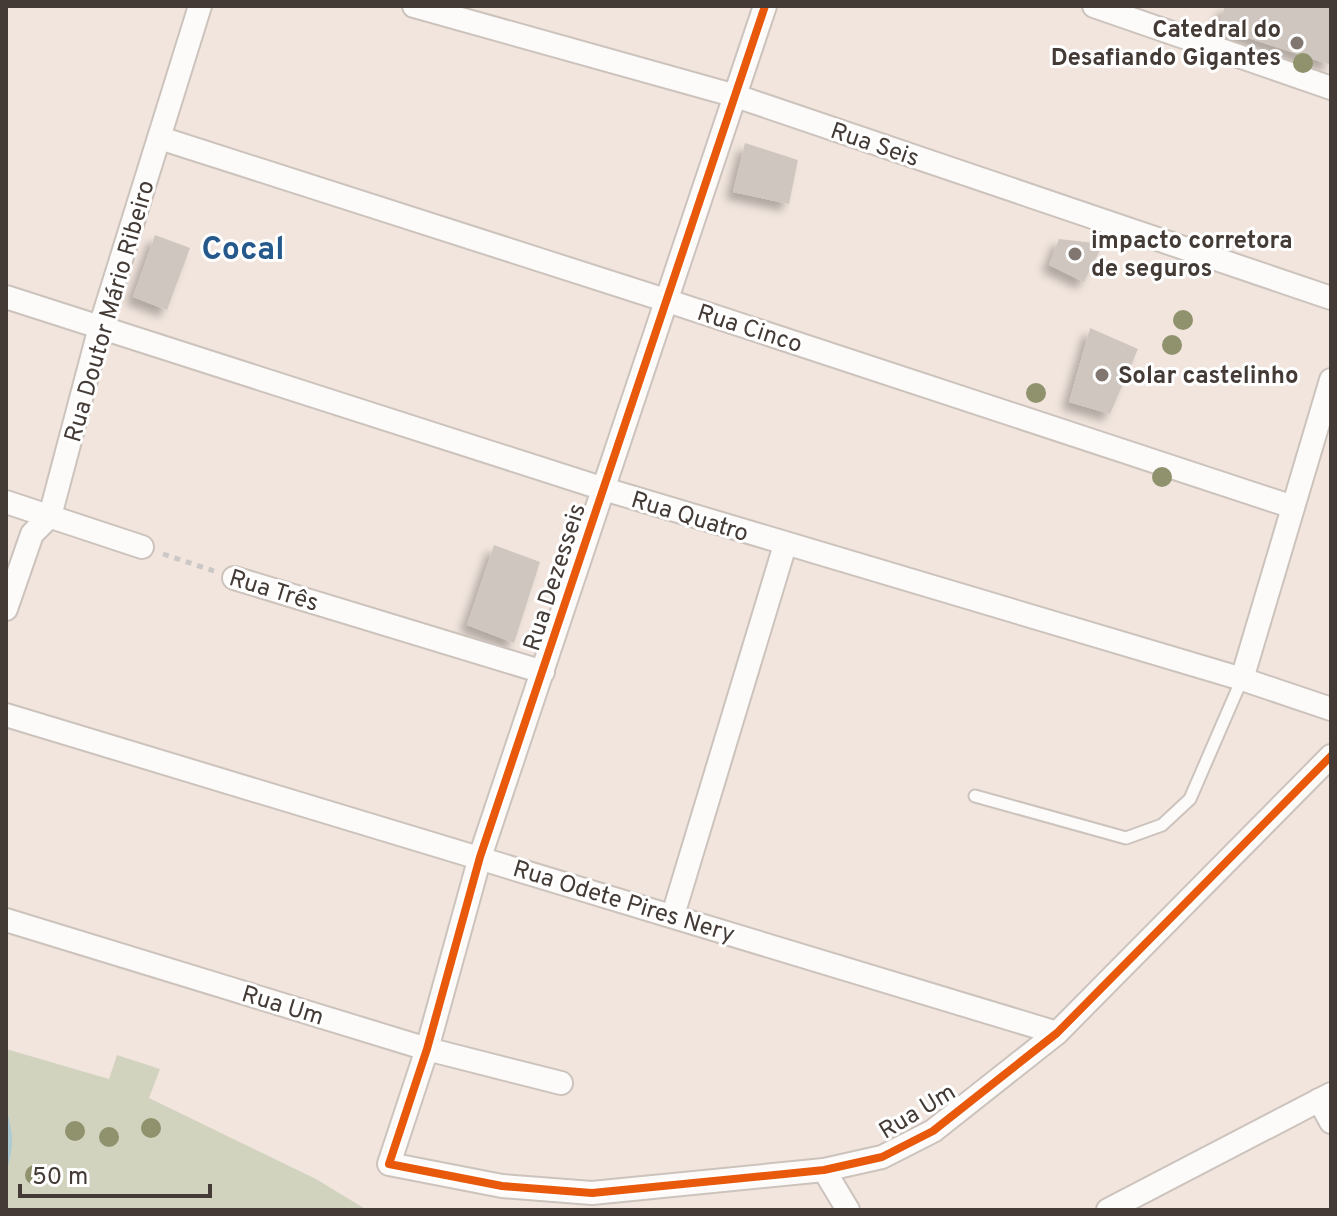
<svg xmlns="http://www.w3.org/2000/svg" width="1337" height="1216" font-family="Overpass,sans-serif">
<defs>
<filter id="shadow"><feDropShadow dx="-7" dy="7" stdDeviation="4" flood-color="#0004"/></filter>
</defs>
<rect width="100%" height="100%" fill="#f1e5dd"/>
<polygon fill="#d2d3bf" points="6,1049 109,1079 117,1055 160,1069 149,1098 316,1179 367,1210 6,1210"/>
<path fill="#accbd3" d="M6,1110C14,1133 14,1149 6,1172Z"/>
<g fill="#d0c6c0" filter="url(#shadow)">
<polygon points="1225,6 1322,6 1331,9 1331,65 1218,28"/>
<polygon points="745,143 798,160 789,204 733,192"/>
<polygon points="155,235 190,248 167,310 133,297"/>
<polygon points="1059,239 1103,244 1084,282 1049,265"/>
<polygon points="1090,328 1138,349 1110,414 1069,402"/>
<polygon points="494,545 540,562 514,643 467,625"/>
</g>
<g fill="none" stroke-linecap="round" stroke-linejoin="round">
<defs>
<polyline id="lane" points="975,796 1126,838 1162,825 1190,799 1242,679"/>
<g id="street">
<polyline points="414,6 736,96 1331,298"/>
<polyline points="765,6 480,857 427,1049 389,1164 502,1186 592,1193 824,1170 882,1157 933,1131 1057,1033 1331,756"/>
<polyline points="1094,6 1331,88"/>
<polyline points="160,138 665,300 1293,507"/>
<polyline points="6,297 604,489 1242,679 1331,709"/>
<polyline points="6,502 142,547"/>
<polyline points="234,578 543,672"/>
<polyline points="6,609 32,534 50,516 100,327 200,6"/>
<polyline points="1242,679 1331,380"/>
<polyline points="6,715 1057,1033"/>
<polyline points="673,915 785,545"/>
<polyline points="6,920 427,1049 561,1083"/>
<polyline points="1319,1100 1331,1122"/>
<polyline points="824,1170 848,1210"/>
<polyline points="1108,1210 1331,1094"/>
</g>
</defs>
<use href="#lane" stroke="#ccc3bd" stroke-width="15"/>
<use href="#street" stroke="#ccc3bd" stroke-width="26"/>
<polyline stroke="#cbc8c5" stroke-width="5" stroke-dasharray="6 6" stroke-linecap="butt" points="163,554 214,571"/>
<use href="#lane" stroke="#fdfbfa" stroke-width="11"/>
<use href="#street" stroke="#fdfbfa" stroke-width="22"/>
<defs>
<polyline id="cycleway" points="765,6 480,857 427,1049 389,1164 502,1186 592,1193 824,1170 882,1157 933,1131 1057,1033 1331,756"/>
</defs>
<use href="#cycleway" stroke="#fff" stroke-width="13"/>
<use href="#cycleway" stroke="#e8590c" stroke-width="8"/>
</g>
<g fill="#8f926d">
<circle cx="1303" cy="63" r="10"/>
<circle cx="1183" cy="320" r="10"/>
<circle cx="1172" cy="345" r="10"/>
<circle cx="1036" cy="393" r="10"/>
<circle cx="1162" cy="477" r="10"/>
<circle cx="151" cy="1128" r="10"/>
<circle cx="75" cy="1131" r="10"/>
<circle cx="109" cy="1137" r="10"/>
<circle cx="35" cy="1175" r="10"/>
</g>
<g fill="#817670" stroke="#fff" stroke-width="3">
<circle cx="1297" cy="43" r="8"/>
<circle cx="1075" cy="254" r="8"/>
<circle cx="1102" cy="375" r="8"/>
</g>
<g text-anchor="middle" stroke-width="6" stroke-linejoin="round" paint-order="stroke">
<g font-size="24" font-weight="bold" fill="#443b36" stroke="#fff" text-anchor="start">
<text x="1281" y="37" text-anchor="end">Catedral do<tspan x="1281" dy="28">Desafiando Gigantes</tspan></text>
<text x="1091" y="248">impacto corretora<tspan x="1091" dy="28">de seguros</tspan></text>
<text x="1118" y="383">Solar castelinho</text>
</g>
<g font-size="24" fill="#443b36" stroke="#fff">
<text transform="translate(875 144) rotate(19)" y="8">Rua Seis</text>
<text transform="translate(109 311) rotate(-74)" y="8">Rua Doutor Mário Ribeiro</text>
<text transform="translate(750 328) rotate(18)" y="8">Rua Cinco</text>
<text transform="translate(690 516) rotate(17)" y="8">Rua Quatro</text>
<text transform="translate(554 577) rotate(-72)" y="8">Rua Dezesseis</text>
<text transform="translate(274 590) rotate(17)" y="8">Rua Três</text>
<text transform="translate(624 901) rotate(17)" y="8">Rua Odete Pires Nery</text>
<text transform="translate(283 1005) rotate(17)" y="8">Rua Um</text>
<text transform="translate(917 1111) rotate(-31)" y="8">Rua Um</text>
</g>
<g font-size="32" font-weight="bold" fill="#25598c" stroke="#fff">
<text x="243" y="259">Cocal</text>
</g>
</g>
<rect width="1337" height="1216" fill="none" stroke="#443b36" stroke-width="16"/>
<path d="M20 1184v12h190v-12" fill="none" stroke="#443b36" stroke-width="4"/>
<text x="32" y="1184" font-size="24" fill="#443b36" stroke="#ffffff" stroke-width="6" paint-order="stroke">50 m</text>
</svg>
